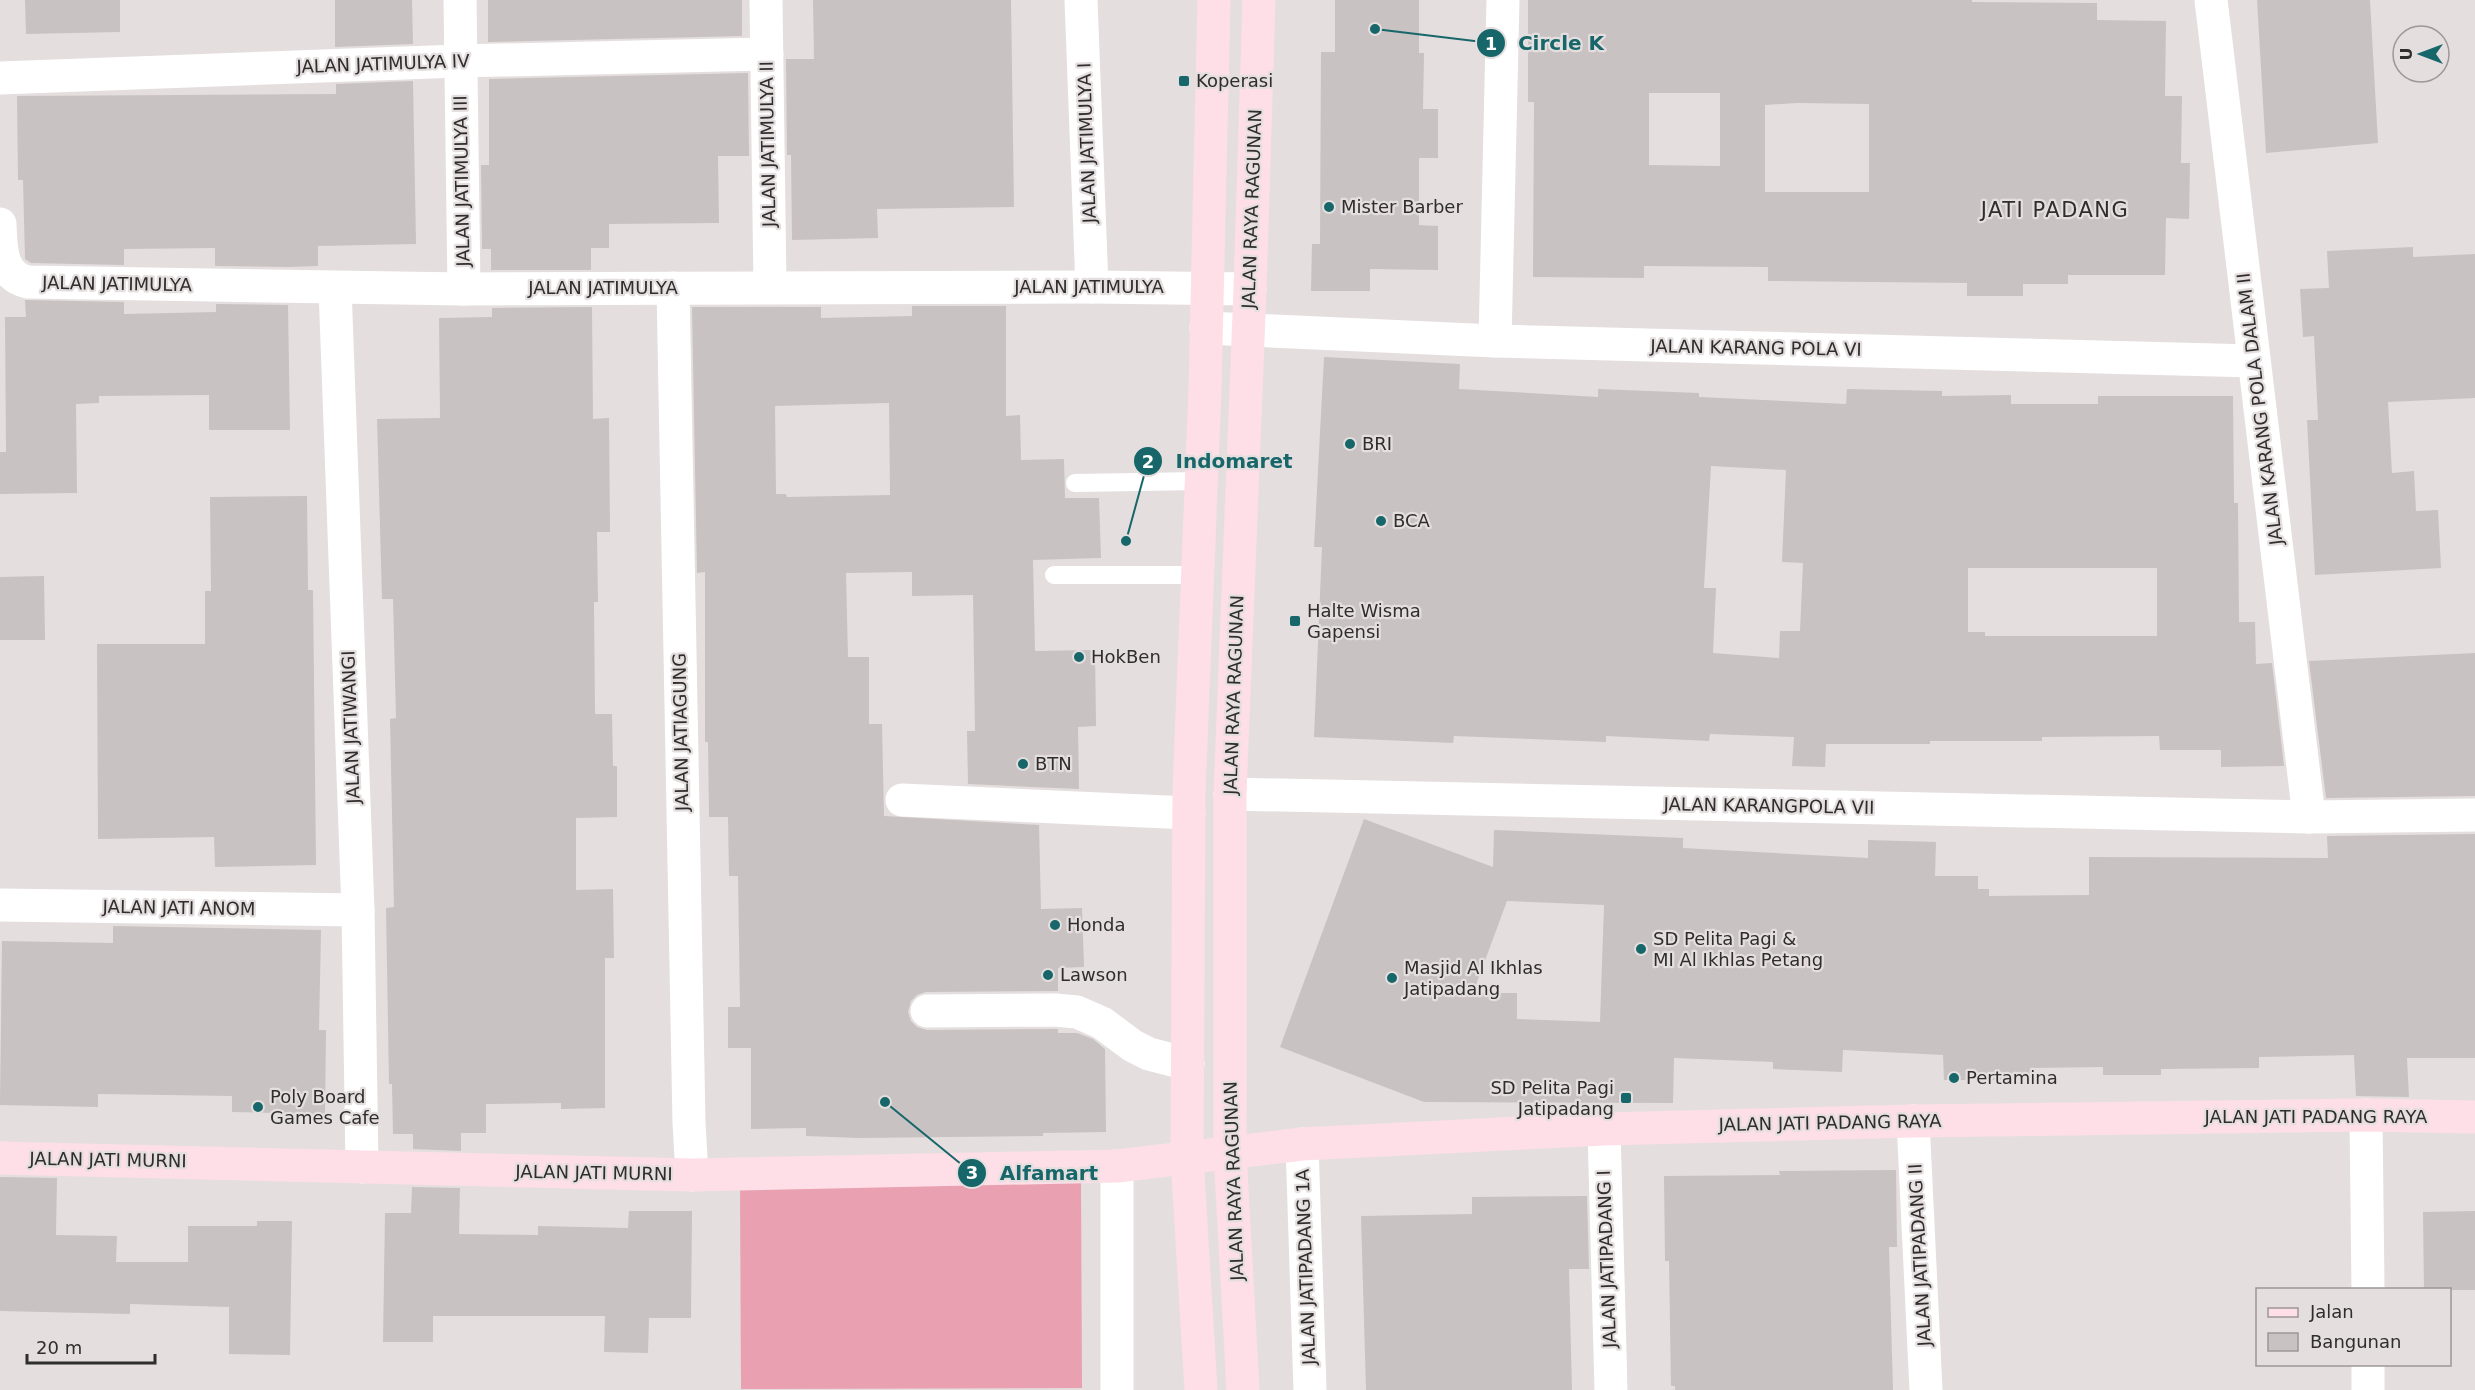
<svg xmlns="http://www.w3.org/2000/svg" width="2475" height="1390" font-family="'DejaVu Sans',sans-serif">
<rect width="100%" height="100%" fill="#e5dedf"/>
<polygon fill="#e9a0b0" points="1081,1181 1082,1388 741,1389 740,1183"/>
<g fill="#c8c2c3" fill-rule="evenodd">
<polygon points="25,0 120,0 120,32 26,34"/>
<polygon points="335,0 412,0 413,44 335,47"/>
<polygon points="488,0 742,0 742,36 488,42"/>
<polygon points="813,0 1011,0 1014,207 877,209 878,238 792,240 791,155 787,155 786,59 814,59"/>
<polygon points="1335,0 1419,0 1419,53 1424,53 1423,109 1438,109 1438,158 1419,158 1419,225 1438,226 1438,270 1370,269 1370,291 1311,291 1312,244 1320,244 1321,52 1335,52"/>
<path d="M1528,0H1972V2L2097,3V20L2166,21L2165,96H2182L2181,163H2190L2189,219L2166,218L2165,275H2068V284H2023V296H1967V283L1768,281V267L1644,266V278L1533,277L1534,102H1528ZM1649,93H1720V166L1649,165ZM1797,103L1869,104V192H1765V105Z"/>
<polygon points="2257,0 2370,0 2378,143 2266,153"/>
<polygon points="748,73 749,156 718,156 719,223 609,224 609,248 591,248 591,270 491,270 491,249 482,249 481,165 489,165 489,79"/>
<polygon points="413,81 416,244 318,246 318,266 288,267 215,266 215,248 124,249 124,265 31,263 25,259 23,180 18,180 17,96 336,94 336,84"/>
<polygon points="2413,247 2413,257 2475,254 2475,398 2388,402 2392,473 2414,471 2416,511 2438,510 2441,568 2315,575 2307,420 2318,420 2314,336 2303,337 2300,289 2329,288 2327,251"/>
<polygon points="25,300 124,302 124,314 216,312 216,304 288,305 290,430 209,430 209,395 99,396 99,403 76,404 77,493 0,494 0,452 6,452 5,317 26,317"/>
<path d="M912,306H1006V416L1020,415L1021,460L1064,459L1065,498H1099L1101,558L1033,560L1035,651L1095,650L1096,726L1078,727L1079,789L968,784L967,731H975L973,595L912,596V572L846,573L848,657H869V724H882L884,816L1039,825L1041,909L1082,908L1084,967L1058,968V991L926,992L917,995L911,1001L908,1012L911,1021L917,1027L927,1030L1054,1029H1058V1033H1077L1093,1039L1105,1049L1106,1132L1043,1133V1136L859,1138L806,1136V1128L751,1129V1048H728V1007H740L738,876H729L728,817H709L708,742H705V572L697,573L692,307H821V318L912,316ZM889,403L890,495L787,497L786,494H776L775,406Z"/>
<polygon points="592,307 593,419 609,418 610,532 597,532 598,602 594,602 595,714 612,714 613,766 617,766 617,817 576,818 576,890 613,889 614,958 605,958 605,1108 561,1109 561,1103 486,1104 486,1133 461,1133 461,1151 413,1149 413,1134 393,1134 392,1084 389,1084 386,908 394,907 390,719 396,718 393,599 382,599 377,419 440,418 439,318 492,317 492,308"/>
<path d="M1324,357L1460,364L1459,389L1598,397V389L1699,393V397L1846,404L1847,389L1942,391V396L2011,395V404H2098V396H2233L2234,503H2238L2239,622H2255L2256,664L2272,663L2284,766L2221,767V750H2160L2159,736L2042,737V741H1930V744H1826L1825,767L1792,766L1794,737L1710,734L1709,741L1606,736V742L1454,736L1453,743L1314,737L1322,547H1314ZM1711,466L1786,470L1782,562L1803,563L1800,631H1780L1779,658L1713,653L1716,588H1704ZM1968,568H2157V636H1985V632H1968Z"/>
<polygon points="307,496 308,590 313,590 316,865 215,867 214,837 98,839 97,644 205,644 205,591 211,591 210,497"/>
<polygon points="44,576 45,640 0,640 0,577"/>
<polygon points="2475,653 2475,796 2326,798 2309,661"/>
<path d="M1364,819L1493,867L1494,830L1683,838V848L1868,858V840L1936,842L1935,876H1978V889H1989V896L2089,895V857L2328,858L2327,836L2475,834V1058H2407L2409,1097L2356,1096L2354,1055L2259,1057V1068L2161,1069V1075H2103V1067L2033,1068V1080H1944L1943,1055L1843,1050L1842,1072L1773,1069V1062L1674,1058L1673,1103L1424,1102L1280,1047ZM1507,901L1604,905L1600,1022L1517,1019V993H1473Z"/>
<polygon points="113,926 321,930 319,1030 326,1030 325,1114 232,1112 232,1096 98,1094 98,1107 0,1105 2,941 113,943"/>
<polygon points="1896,1170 1897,1247 1889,1247 1893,1390 1675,1390 1675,1386 1671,1386 1669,1261 1665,1261 1664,1176 1780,1175 1779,1171"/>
<polygon points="0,1177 57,1178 56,1235 117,1236 116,1262 188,1262 188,1226 257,1226 257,1221 292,1221 290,1355 229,1354 229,1307 130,1304 130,1314 0,1311"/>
<polygon points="412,1187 460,1188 459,1234 538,1235 538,1226 628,1228 629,1211 692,1211 691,1318 649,1318 648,1353 604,1352 605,1316 433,1316 433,1342 383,1342 385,1213 411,1213"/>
<polygon points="1587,1196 1589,1269 1569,1269 1572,1390 1366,1390 1361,1216 1472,1214 1472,1197"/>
<polygon points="2475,1211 2475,1290 2424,1290 2423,1212"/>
</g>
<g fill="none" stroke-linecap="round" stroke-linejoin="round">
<g stroke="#fff" stroke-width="18">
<polyline points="1075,483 1201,481"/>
<polyline points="1054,575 1198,575"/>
</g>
<g stroke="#fff" stroke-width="33">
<polyline points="460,0 464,289"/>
<polyline points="766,0 770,287"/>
<polyline points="1081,0 1092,287"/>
<polyline points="2211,0 2309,817"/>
<polyline points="0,78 459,61 767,54"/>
<path d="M0,224C1,247 0,276 28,282L464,289L1092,287L1250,289"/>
<polyline points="335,288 358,910 362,1167"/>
<polyline points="673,288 689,1123 692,1175"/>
<polyline points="1206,328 1495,341 2254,361"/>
<polyline points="1495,341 1503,0"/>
<polyline points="1230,794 2309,817 2475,815"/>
<polyline points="902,800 1189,813"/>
<polyline points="0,905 358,910"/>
<polyline points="927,1011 1055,1010 1077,1012 1102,1023 1133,1046 1149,1054 1188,1064"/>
<polyline points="2366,1115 2368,1290"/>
<polyline points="1913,1121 1926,1390"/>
<polyline points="1604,1129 1611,1390"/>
<polyline points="1302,1144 1310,1390"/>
<polyline points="1117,1166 1117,1390"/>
<polyline points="2368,1364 2368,1390"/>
</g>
<g stroke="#fedfe7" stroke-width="33">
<polyline points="0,1158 692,1175 1117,1166 1302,1144 1604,1129 1913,1121 2366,1115 2475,1117"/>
<polyline points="1201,1390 1187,1158 1189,791 1205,389 1214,0"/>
<polyline points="1243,1390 1230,1152 1230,794 1250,289 1259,0"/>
</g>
</g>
<g fill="#176669" stroke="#e5dedf" stroke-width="2">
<rect x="1178" y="75" width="12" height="12" rx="3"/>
<circle cx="1329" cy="207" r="6"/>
<circle cx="1350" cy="444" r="6"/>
<circle cx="1381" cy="521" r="6"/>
<rect x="1289" y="615" width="12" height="12" rx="3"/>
<circle cx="1079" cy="657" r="6"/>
<circle cx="1023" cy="764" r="6"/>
<circle cx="1055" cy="925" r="6"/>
<circle cx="1641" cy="949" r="6"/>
<circle cx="1048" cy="975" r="6"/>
<circle cx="1392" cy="978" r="6"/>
<circle cx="1954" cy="1078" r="6"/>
<rect x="1620" y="1092" width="12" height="12" rx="3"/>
<circle cx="258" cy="1107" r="6"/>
</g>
<g text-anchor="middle" stroke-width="4.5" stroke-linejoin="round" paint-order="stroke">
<g font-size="18" fill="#2f2d2d" stroke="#e5dedf">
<text transform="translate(383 64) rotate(-2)" y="6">JALAN JATIMULYA IV</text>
<text transform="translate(1087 143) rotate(-92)" y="6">JALAN JATIMULYA I</text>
<text transform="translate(768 144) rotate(-91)" y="6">JALAN JATIMULYA II</text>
<text transform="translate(462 181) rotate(-91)" y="6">JALAN JATIMULYA III</text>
<text transform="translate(1252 209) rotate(-88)" y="6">JALAN RAYA RAGUNAN</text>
<text transform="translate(117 284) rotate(1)" y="6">JALAN JATIMULYA</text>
<text x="1089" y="293">JALAN JATIMULYA</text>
<text x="603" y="294">JALAN JATIMULYA</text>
<text transform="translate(1756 348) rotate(1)" y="6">JALAN KARANG POLA VI</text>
<text transform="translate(2260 409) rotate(-97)" y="6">JALAN KARANG POLA DALAM II</text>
<text transform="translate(1234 695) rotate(-88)" y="6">JALAN RAYA RAGUNAN</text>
<text transform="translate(351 727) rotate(-92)" y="6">JALAN JATIWANGI</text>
<text transform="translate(681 732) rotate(-91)" y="6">JALAN JATIAGUNG</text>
<text transform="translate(1769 806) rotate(1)" y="6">JALAN KARANGPOLA VII</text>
<text transform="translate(179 908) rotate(1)" y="6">JALAN JATI ANOM</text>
<text x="2316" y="1123">JALAN JATI PADANG RAYA</text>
<text transform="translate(1830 1123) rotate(-1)" y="6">JALAN JATI PADANG RAYA</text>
<text transform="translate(108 1160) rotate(1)" y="6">JALAN JATI MURNI</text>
<text transform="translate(594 1173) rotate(1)" y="6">JALAN JATI MURNI</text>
<text transform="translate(1234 1181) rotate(-92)" y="6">JALAN RAYA RAGUNAN</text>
<text transform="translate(1920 1255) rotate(-93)" y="6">JALAN JATIPADANG II</text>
<text transform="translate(1607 1259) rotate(-92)" y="6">JALAN JATIPADANG I</text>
<text transform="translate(1306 1267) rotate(-92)" y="6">JALAN JATIPADANG 1A</text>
</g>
<g font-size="18" fill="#2f2d2d" stroke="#e5dedf" text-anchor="start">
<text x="1196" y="87">Koperasi</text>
<text x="1341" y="213">Mister Barber</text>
<text x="1362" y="450">BRI</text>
<text x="1393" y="527">BCA</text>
<text x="1307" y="617">Halte Wisma<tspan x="1307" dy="21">Gapensi</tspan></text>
<text x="1091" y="663">HokBen</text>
<text x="1035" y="770">BTN</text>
<text x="1067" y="931">Honda</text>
<text x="1653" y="945">SD Pelita Pagi &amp;<tspan x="1653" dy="21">MI Al Ikhlas Petang</tspan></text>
<text x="1404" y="974">Masjid Al Ikhlas<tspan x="1404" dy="21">Jatipadang</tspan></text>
<text x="1060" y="981">Lawson</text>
<text x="1966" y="1084">Pertamina</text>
<text x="1614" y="1094" text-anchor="end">SD Pelita Pagi<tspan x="1614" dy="21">Jatipadang</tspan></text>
<text x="270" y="1103">Poly Board<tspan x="270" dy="21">Games Cafe</tspan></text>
</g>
<g font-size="21" letter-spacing="1.5" fill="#2f2d2d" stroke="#e5dedf">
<text x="2055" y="217">JATI PADANG</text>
</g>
</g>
<path fill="none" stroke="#176669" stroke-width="2" d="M1375 29L1491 43M1126 541L1148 461M885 1102L972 1173"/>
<g fill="#176669" stroke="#e5dedf" stroke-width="2">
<circle cx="1375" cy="29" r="6"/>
<circle cx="1126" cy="541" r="6"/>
<circle cx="885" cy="1102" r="6"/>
<circle cx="1491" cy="43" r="15"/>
<circle cx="1148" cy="461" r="15"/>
<circle cx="972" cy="1173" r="15"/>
</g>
<g font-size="18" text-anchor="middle" font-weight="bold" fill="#fff">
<text x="1491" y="50">1</text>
<text x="1148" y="468">2</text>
<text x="972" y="1179">3</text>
</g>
<g font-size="20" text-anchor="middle" font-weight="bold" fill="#176669" stroke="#e5dedf" stroke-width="4.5" stroke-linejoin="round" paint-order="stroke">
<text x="1561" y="50">Circle K</text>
<text x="1234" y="468">Indomaret</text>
<text x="1049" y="1180">Alfamart</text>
</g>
<rect x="2256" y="1288" width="195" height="78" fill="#e5dedf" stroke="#9c9798" stroke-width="1.5"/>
<rect x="2268" y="1308" width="30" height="9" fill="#fedfe7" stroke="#9c9798" stroke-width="1.5"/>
<text x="2310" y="1318" font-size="18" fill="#2f2d2d">Jalan</text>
<rect x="2268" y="1333" width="30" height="18" fill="#c8c2c3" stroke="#9c9798" stroke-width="1.5"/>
<text x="2310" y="1348" font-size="18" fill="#2f2d2d">Bangunan</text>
<g transform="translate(2421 54) rotate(270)"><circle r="28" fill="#e5dedf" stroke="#9c9798" stroke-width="1.5"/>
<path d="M0-4.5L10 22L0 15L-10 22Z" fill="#176669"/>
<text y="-9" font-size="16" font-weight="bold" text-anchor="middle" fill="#2f2d2d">U</text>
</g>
<path d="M27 1354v9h128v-9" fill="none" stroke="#2f2d2d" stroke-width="3"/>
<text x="36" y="1354" font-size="18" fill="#2f2d2d" stroke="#e5dedf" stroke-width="4.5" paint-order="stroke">20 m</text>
</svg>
